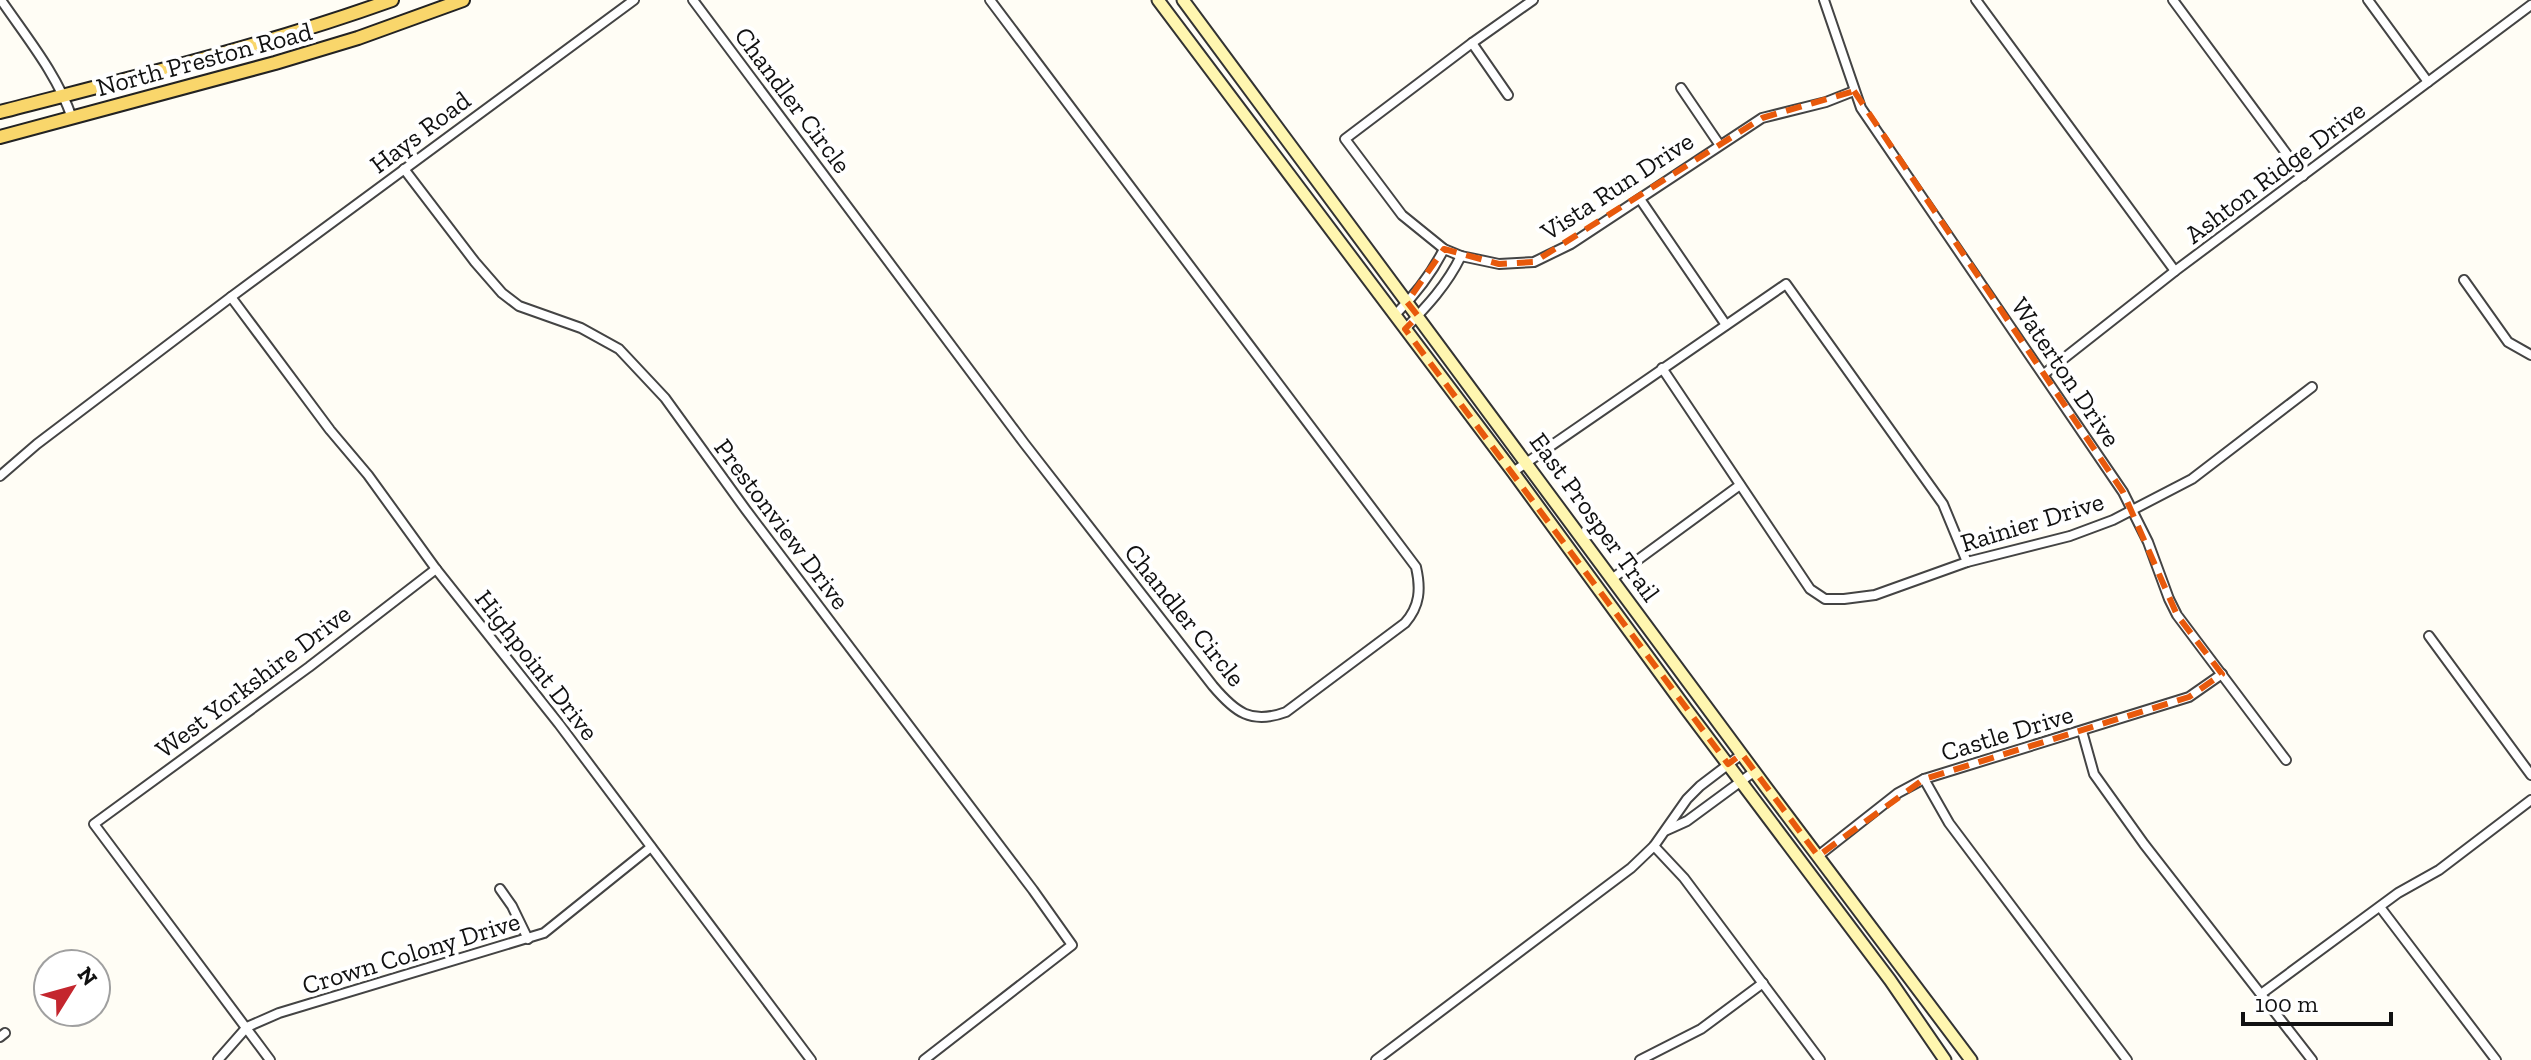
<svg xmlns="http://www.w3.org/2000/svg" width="2531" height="1060" font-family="'Zilla Slab',serif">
<rect width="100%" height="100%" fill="#fffdf5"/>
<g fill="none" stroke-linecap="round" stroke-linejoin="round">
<defs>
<g id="street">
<path d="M1,0C27,38 57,74 72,118"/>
<path d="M693,0L1024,443L1213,686C1235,712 1251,725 1286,712L1405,623C1420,606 1421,589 1416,567L990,0"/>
<polyline points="1533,0 1472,43 1345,139 1402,215 1444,249 1461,256 1499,264 1534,262 1571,244 1762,118 1826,102 1854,91"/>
<polyline points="1824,0 1861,108 2123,492 2148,542 2169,599 2177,615 2286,760"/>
<polyline points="1976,0 2175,271"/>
<polyline points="2173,0 2303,176"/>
<polyline points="2368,0 2428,82"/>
<polyline points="1472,43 1508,95"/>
<polyline points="1681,88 1719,144"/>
<polyline points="404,169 475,262 502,293 519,306 581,328 619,349 665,398 746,510 1033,890 1072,945 924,1060"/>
<polyline points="1640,199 1726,325"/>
<polyline points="2464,280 2508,342 2531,355"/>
<polyline points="231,297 330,430 368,475 436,569 559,724 811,1060"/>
<path d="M1395,315C1415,295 1431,275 1444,249"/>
<path d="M1405,329C1427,306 1447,285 1461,256"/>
<polyline points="1662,368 1810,589 1825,599 1844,599 1875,595 1967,562 2070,536 2113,520 2192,479 2312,387"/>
<polyline points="2044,374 2175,271 2531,5"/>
<polyline points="1513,472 1786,284 1943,504 1967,562"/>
<polyline points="0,476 37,444 231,297 634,0"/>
<polyline points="1613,578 1740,485"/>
<polyline points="2429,636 2531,775"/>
<polyline points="2082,731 2094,774 2144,844 2312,1060"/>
<polyline points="1924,779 1949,823 2127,1060"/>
<polyline points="1667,830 1687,821 1755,771"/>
<polyline points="1654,846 1684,878 1820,1060"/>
<polyline points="1818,856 1898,793 1924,779 2189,697 2222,674"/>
<polyline points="500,889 512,906 528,939"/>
<polyline points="2380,907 2496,1060"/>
<polyline points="2261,994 2398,893 2439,870 2531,800"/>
<polyline points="0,1037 5,1033"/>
<polyline points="218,1060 247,1027 279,1013 544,933 651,847"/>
<polyline points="270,1060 94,824 309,667 436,569"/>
<polyline points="1376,1060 1631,868 1654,846 1687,799 1700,786 1742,754"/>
<polyline points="1640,1060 1701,1029 1763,983"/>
</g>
<g id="secondary">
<polyline points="1158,0 1513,472 1687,710 1890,980 1945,1060"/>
<polyline points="1183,0 1768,790 1971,1060"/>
</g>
<g id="primary">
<path d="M0,112C131,78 264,46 392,0"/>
<polyline points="0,137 275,63 358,38 463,0"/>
</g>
</defs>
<use href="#street" stroke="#444" stroke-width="12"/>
<use href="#secondary" stroke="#333" stroke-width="15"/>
<use href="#primary" stroke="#222" stroke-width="16"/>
<use href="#street" stroke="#fff" stroke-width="8"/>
<use href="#secondary" stroke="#fff6b0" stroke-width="11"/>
<use href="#primary" stroke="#f9d66b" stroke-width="12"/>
</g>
<path fill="none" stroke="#e8590c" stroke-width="6" stroke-dasharray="16 10" stroke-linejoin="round" d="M1854,91L2123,492L2177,615L2222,674L2189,697L1924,779L1818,856L1742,754L1728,764L1405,329L1418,316L1407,302L1444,249L1499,264L1534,262L1762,118Z"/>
<g text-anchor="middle" stroke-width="8" stroke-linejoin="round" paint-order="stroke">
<g font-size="26" fill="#111" stroke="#fff">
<text transform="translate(204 59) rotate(-15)" y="9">North Preston Road</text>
<text transform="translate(793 100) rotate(53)" y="9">Chandler Circle</text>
<text transform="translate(420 132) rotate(-37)" y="9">Hays Road</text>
<text transform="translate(2275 172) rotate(-37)" y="9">Ashton Ridge Drive</text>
<text transform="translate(1617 186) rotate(-33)" y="9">Vista Run Drive</text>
<text transform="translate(2066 372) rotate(56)" y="9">Waterton Drive</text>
<text transform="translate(1595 517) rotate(54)" y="9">East Prosper Trail</text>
<text transform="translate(2032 522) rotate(-17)" y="9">Rainier Drive</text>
<text transform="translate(782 524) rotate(53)" y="9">Prestonview Drive</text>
<text transform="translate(1185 615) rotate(51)" y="9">Chandler Circle</text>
<text transform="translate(537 665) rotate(52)" y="9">Highpoint Drive</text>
<text transform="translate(253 681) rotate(-37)" y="9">West Yorkshire Drive</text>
<text transform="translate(2007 733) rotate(-17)" y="9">Castle Drive</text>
<text transform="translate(411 953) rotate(-17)" y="9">Crown Colony Drive</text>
</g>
</g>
<g transform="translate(72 988) rotate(53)"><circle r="38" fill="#ffffff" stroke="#a0a0a0" stroke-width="2"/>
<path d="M0-6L14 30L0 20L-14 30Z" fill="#c4262e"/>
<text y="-12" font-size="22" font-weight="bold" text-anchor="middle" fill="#111111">N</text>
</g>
<path d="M2243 1012v12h148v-12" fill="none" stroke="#111111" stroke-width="4"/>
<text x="2255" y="1012" font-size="24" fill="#111111" stroke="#ffffff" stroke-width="6" paint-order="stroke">100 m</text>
</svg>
